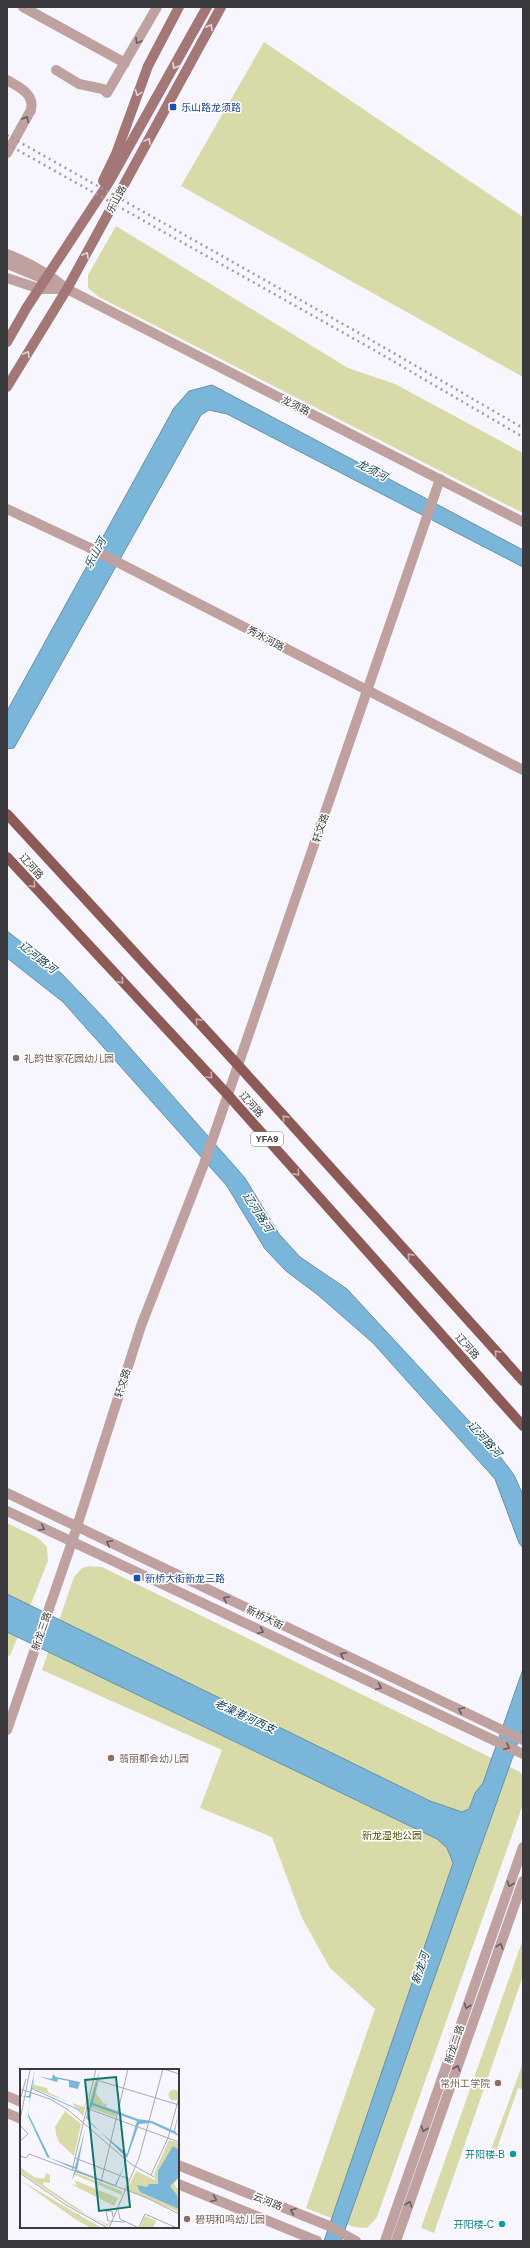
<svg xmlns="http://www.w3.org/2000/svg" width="530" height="2248" font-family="Helvetica,'Noto Sans SC',sans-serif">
<rect width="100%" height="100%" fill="#f7f5fd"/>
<g fill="#d8dba8">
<polygon points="264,42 523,217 523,377 181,186"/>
<polygon points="116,226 348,368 395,384 523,453 523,513 99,297 88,288 88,275"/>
<polygon points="7,1523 38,1538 47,1547 48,1561 10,1656 7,1655"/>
<polygon points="89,1566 102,1567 520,1772 523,1777 523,1804 377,2217 367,2228 354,2227 306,2208 375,2009 330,1968 302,1918 272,1837 200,1808 222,1750 42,1670 74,1577 82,1568"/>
<polygon points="523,1939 523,1976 434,2233 421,2228"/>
<polygon points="523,2063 523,2090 518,2088 494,2157 489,2155"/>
</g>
<g fill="#7ab6d9" stroke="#6790aa">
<polygon points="212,385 523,550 523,567 227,414 209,410 201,415 14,748 7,749 7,711 174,408 189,391"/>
<polygon points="7,931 61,973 103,1017 245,1178 279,1234 300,1257 347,1289 493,1447 514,1475 523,1495 523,1548 519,1543 495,1479 373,1343 318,1295 286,1271 265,1249 227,1186 63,1002 7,958"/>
<polygon points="7,1594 430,1801 462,1812 469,1809 475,1793 483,1783 523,1669 523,1728 341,2241 324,2241 453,1863 447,1848 437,1839 7,1632"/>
</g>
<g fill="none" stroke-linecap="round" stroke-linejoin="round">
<g stroke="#bfa19f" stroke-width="10">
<polyline points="23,7 125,63"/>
<polyline points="56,70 79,84 103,89 107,93 157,7"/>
<path d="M7,80C19,87 35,94 31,110L7,153"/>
<polyline points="7,264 53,283"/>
</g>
<g stroke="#bfa19f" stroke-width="10">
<path d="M7,254C30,263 48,273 67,289L523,522"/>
<polyline points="7,278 40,289 67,289"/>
<polyline points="7,509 88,547 523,770"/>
<polyline points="7,1493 523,1740"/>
<polyline points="7,1511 523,1754"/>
<polyline points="7,1730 72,1542 141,1326 204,1164 440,479"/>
<polyline points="7,2096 21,2102"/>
<polyline points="7,2113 21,2119"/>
<polyline points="178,2165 329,2226 356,2241"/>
<polyline points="178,2184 317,2241"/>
<polyline points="385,2241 523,1847"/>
<polyline points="396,2241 523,1881"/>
</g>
<g stroke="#a37776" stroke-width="10">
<polyline points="103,181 116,154 148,66 179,7"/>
<polyline points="7,342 27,307 109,182 207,7"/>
<polyline points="7,387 67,289 221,7"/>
</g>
<g stroke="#8d5a58" stroke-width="10">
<polyline points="7,814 238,1065 523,1381"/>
<polyline points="7,857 228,1095 523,1426"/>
</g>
<g stroke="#9f9da4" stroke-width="2.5" stroke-dasharray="2 4" stroke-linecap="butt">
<polyline points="7,135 366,337 523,428"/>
<polyline points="7,144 374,350 523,437"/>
</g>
</g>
<defs><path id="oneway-chevron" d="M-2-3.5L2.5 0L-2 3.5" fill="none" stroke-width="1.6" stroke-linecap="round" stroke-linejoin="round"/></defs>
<g stroke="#e3d6d6">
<use href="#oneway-chevron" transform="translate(210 27) rotate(-61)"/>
<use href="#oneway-chevron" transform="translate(175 66) rotate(119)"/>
<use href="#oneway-chevron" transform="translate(138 93) rotate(111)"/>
<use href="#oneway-chevron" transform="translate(148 141) rotate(-62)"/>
<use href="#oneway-chevron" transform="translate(86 255) rotate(-61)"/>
<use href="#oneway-chevron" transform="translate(27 354) rotate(-59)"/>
</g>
<g stroke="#695d60">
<use href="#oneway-chevron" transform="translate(138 41) rotate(120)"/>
<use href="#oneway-chevron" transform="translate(26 119) rotate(-61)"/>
<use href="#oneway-chevron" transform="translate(42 1528) rotate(26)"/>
<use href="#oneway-chevron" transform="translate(109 1543) rotate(-154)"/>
<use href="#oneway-chevron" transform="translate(226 1599) rotate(-154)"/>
<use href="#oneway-chevron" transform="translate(261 1631) rotate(25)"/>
<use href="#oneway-chevron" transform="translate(343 1655) rotate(-154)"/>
<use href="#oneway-chevron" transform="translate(379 1687) rotate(25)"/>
<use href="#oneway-chevron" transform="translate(461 1710) rotate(-155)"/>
<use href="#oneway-chevron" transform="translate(507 1747) rotate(25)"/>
<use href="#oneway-chevron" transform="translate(510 1884) rotate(109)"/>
<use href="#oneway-chevron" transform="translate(500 1946) rotate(-71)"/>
<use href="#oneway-chevron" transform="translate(467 2006) rotate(109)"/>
<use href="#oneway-chevron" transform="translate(457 2068) rotate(-71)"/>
<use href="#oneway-chevron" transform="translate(424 2129) rotate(109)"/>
<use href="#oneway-chevron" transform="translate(214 2199) rotate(23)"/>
<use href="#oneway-chevron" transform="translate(409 2204) rotate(-71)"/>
<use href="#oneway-chevron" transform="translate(293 2211) rotate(-158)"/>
</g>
<g stroke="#c6acac">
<use href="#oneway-chevron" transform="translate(33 885) rotate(48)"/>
<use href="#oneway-chevron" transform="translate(121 981) rotate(48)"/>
<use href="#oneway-chevron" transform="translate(198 1021) rotate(-132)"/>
<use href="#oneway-chevron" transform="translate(210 1076) rotate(47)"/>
<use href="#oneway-chevron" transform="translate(285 1118) rotate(-132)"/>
<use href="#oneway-chevron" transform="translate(297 1173) rotate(48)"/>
<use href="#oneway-chevron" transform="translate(410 1256) rotate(-132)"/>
<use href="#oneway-chevron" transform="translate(497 1353) rotate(-132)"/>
</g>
<g fill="#1a4fb4" stroke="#fff" stroke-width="1.5">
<rect x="169" y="103" width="8" height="8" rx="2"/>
<rect x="133" y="1574" width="8" height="8" rx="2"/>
</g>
<g fill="#8d6e63" stroke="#fff" stroke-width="1.5">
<circle cx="16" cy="1058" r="4"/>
<circle cx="111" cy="1758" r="4"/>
<circle cx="498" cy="2083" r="4"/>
<circle cx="187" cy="2219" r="4"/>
</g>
<g fill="#0f9aa8" stroke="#fff" stroke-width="1.5">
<circle cx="513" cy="2154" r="4"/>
<circle cx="502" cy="2224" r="4"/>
</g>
<g text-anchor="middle" stroke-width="3" stroke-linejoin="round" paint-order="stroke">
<rect fill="#fff" stroke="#757478" stroke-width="1" x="251" y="1132" width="32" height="14" rx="3"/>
<g font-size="9" font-weight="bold" fill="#3a393e">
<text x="267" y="1142">YFA9</text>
</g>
<g font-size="10" fill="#164399" stroke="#fff" text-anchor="start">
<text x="181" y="111">乐山路龙须路</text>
<text x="145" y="1582">新桥大街新龙三路</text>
</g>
<g font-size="10" fill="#3a393e" stroke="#fff">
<text transform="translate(116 199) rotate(-62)" y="4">乐山路</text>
<text transform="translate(296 405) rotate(27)" y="4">龙须路</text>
<text transform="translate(266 638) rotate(28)" y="4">秀水河路</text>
<text transform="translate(320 828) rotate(-71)" y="4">轩文路</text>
<text transform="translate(32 866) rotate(48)" y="4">辽河路</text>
<text transform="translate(252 1104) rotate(48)" y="4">辽河路</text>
<text transform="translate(468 1346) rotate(48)" y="4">辽河路</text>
<text transform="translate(122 1383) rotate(-72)" y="4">轩文路</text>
<text transform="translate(265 1617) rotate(26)" y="4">新桥大街</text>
<text transform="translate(41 1631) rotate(-71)" y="4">新龙三路</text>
<text transform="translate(454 2044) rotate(-71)" y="4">新龙二路</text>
<text transform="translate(268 2201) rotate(22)" y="4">云河路</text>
</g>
<g font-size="10" fill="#785e54" stroke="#fff" text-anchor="start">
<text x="24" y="1062">礼韵世家花园幼儿园</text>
<text x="119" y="1762">翡丽都会幼儿园</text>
<text x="490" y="2087" text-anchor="end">常州工学院</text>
<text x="195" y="2223">碧玥和鸣幼儿园</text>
</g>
<g font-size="10" fill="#515209" stroke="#fff">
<text x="392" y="1839">新龙湿地公园</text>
</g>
<g font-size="10" fill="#0d838f" stroke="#fff" text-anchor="end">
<text x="505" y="2158">开阳楼-B</text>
<text x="494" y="2228">开阳楼-C</text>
</g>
<g font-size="11" font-style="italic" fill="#0a3c55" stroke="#fff">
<text transform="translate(372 470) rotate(27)" y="4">龙须河</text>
<text transform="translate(95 553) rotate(-62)" y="4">乐山河</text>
<text transform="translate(38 957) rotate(38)" y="4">辽河路河</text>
<text transform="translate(258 1212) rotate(57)" y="4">辽河路河</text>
<text transform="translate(485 1439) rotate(48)" y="4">辽河路河</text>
<text transform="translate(245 1716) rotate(25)" y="4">老澡港河西支</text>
<text transform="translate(420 1968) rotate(-71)" y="4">新龙河</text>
</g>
</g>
<g transform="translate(20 2069)">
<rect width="159" height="159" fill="#f7f5fd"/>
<path d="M14,9V16L27,19L28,23L48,33L12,19ZM72,12L63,47L52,34L64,38ZM75,12H79L76,24L83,34L87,35L86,38L97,42L95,48L68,38ZM148.5 26a5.5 5.5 0 1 1 11 0a5.5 5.5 0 1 1-11 0ZM45,42L61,55L54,87L39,73L36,65L35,58ZM149,71L159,74V109L154,115L159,121V143L107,121L116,102L135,111L134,105ZM0,98L14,108L24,110L26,104L30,106V114L24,113L23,116L66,145L86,155L90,154L88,157L52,138L0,103ZM56,104L102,122V126L55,106ZM0,111L66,150L82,159H71L55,150ZM54,111L98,129L94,137L51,115L57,116ZM125,147L136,152L133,159L120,158Z" fill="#d8dba8"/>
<path d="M15,0L12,19L58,40L66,49L80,0L73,34L118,50L132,52L154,62L159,41L155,62L159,67L131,54L119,55L107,89L58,41L12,20L8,44L30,89L55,98L65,61L57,101L95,116L105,95L96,117L56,103L52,111L55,100L27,88L8,47L10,29L2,27H9ZM72,36L117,52L107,85L72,56L68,49ZM33,5L36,8L60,13L58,20L49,18V12L38,10L37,13L17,7L32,10ZM153,77L159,81V108L150,117L157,126L159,140L120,123L117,116L127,118L129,115H138V102Z" fill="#7ab6d9" fill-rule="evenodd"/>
<path fill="none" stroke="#abaab1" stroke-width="1" d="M144,0L159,5M73,10L159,36M0,20L30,30L47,40L111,95L134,108M0,31L6,10M66,39L159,73M0,51L10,1M0,56L8,65L0,72M0,87L6,89L9,85L125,128L159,145M55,89L109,110M52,102L76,0M0,104L46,136L88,159M131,106L148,69L159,28M81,113L108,0M98,141L100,150L119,159M93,148L92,142H86L88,152L105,153M119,158L125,145L157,159M89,159L119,89L143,0"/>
<path fill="#0f766e" fill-opacity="0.15" stroke="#0f766e" stroke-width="2" d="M96,8L110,138L79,142L65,11Z"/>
<rect width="159" height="159" fill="none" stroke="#3a393e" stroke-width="2"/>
</g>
<rect width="530" height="2248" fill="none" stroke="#3a393e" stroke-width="16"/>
</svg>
